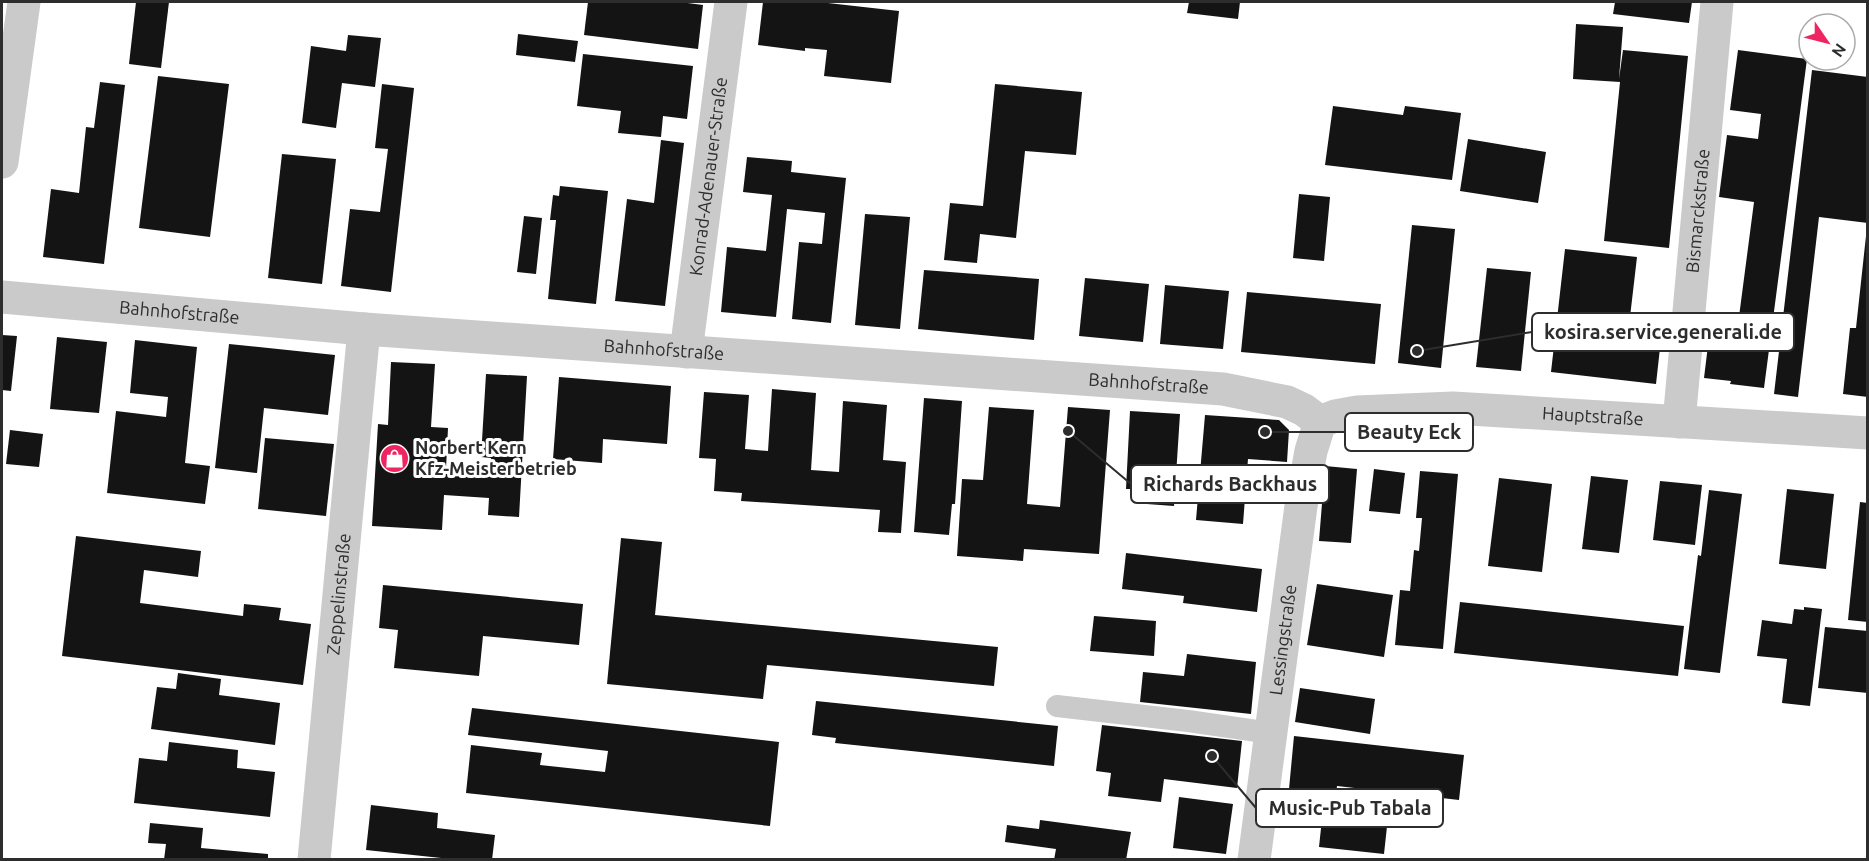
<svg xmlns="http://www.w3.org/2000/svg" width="1869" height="861" font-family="Ubuntu,sans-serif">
<rect width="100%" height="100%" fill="#fff"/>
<g fill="#141414">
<polygon points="136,2 169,2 161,68 129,64"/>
<polygon points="588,2 680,2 703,5 698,49 584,35"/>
<polygon points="763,2 819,2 899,11 891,83 824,76 827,50 805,48 805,51 758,45"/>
<polygon points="1189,2 1240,2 1238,19 1187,13"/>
<polygon points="1615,2 1692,2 1689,23 1613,14"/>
<polygon points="1576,24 1623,27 1619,79 1623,50 1688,56 1669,248 1604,241 1620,82 1573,79"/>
<polygon points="518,34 578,41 575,62 516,55"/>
<polygon points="348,35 381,38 375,87 342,83 336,128 302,123 311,46 346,51"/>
<polygon points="1738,50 1807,59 1764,388 1730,384 1731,381 1704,378 1710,329 1737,332 1754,202 1719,197 1727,135 1758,139 1761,114 1730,110"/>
<polygon points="583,54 693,66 687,119 663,116 661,137 618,133 621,111 577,106"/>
<polygon points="1812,70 1868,77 1868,223 1819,217 1798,397 1774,394"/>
<polygon points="158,76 229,84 210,237 139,228"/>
<polygon points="100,82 125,85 104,264 43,257 51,189 79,193 86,127 94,128"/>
<polygon points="382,84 414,88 391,292 341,286 350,209 380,212 388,149 375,148"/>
<polygon points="995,84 1082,92 1076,155 1025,151 1016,238 980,234 977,263 944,260 950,203 983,206"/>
<polygon points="1333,106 1403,115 1405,106 1461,113 1452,180 1325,165"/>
<polygon points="1468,139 1546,152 1538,203 1460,191"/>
<polygon points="661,140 684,143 665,306 615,301 627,199 654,203"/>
<polygon points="282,154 336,159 322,284 268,278"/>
<polygon points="747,157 792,161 791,172 846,178 831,323 792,319 799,242 822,244 825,213 787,209 776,317 721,312 727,247 766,251 772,195 743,192"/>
<polygon points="560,186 608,191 596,304 548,299 556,220 550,220 553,195 559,196"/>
<polygon points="1299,194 1330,197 1324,261 1293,258"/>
<polygon points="865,214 910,217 900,329 855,325"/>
<polygon points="524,216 542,218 536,274 517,272"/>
<polygon points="1412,225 1455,229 1441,368 1398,363"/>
<polygon points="1866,236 1868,237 1868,397 1843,394 1850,328 1856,328"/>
<polygon points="1565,249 1637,257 1630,317 1663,321 1656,384 1551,372"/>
<polygon points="1487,268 1531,272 1521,371 1476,367"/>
<polygon points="924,270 1039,279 1034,340 918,329"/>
<polygon points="1085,278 1149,284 1143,342 1079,336"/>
<polygon points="1165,285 1229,291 1223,349 1160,344"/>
<polygon points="1247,292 1381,304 1375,364 1241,352"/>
<polygon points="2,335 17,336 11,391 2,390"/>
<polygon points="57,337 107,342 99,413 50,409"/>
<polygon points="135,340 197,347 185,463 210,466 205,504 107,493 116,411 166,417 168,397 130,393"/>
<polygon points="229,344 335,355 328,415 264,408 257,473 215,468"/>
<polygon points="391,362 435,364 431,427 448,428 446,469 490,471 491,458 481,457 486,374 527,376 519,517 488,515 489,498 444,495 442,530 372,526 378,424 388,425"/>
<polygon points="559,377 671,386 667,444 603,439 602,463 553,459"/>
<polygon points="772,389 816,393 811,470 839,472 843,401 887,405 883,460 906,462 901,533 878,532 880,510 741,501 742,493 714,491 716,459 699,458 704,392 749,395 745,449 768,451"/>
<polygon points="924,398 962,401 955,504 952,504 949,535 914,532"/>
<polygon points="989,407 1034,410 1027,504 1060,507 1068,407 1110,410 1099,554 1024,549 1023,561 957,556 962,479 983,480"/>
<polygon points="1130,411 1180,414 1174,506 1133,503 1134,489 1126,489"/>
<polygon points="1205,415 1279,420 1289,430 1287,462 1248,459 1243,524 1196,520"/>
<polygon points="10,430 43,434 39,467 6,464"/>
<polygon points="265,438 334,444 326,516 258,509"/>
<polygon points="1325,466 1357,469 1351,543 1319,541"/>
<polygon points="1374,469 1405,473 1400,514 1369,511"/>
<polygon points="1420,471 1458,474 1443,649 1395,645 1400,590 1410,591 1414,550 1419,551 1422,518 1416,518"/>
<polygon points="1591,476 1628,480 1619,553 1582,549"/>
<polygon points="1499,478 1552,484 1542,572 1488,566"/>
<polygon points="1660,481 1702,485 1695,545 1653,540"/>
<polygon points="1787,489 1834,494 1826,569 1779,564"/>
<polygon points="1709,490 1742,494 1720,673 1684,669 1698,555 1701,556"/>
<polygon points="1860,502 1868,503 1868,622 1848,620"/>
<polygon points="76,536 201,551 198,577 144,570 140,603 243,616 244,604 281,608 279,620 311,624 303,685 62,656"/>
<polygon points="621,538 662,542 655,615 998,647 994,686 767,665 763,699 607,684"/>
<polygon points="1126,553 1262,569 1257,612 1183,603 1184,596 1122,589"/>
<polygon points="1317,584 1393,595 1384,657 1307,645"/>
<polygon points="383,585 583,604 579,645 483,636 479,676 394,668 398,630 379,628"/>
<polygon points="1460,602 1684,626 1678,676 1454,653"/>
<polygon points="1804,607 1822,609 1810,706 1782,703 1787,659 1757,656 1762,620 1792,624 1794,609 1804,610"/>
<polygon points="1094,616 1156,621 1154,656 1090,651"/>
<polygon points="1825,627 1868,631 1868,693 1818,688"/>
<polygon points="1187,654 1256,662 1251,714 1140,702 1143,672 1184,676"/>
<polygon points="178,673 221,679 219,695 280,703 275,745 151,729 157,687 176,689"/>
<polygon points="1300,688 1375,699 1370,734 1295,722"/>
<polygon points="816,701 1058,726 1054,766 835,743 836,738 812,735"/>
<polygon points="472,708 779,742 770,826 466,793 471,745 542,753 540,765 605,772 608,751 468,735"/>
<polygon points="1102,725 1242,741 1237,788 1164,779 1161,802 1108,796 1111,773 1096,771"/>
<polygon points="1294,736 1464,755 1459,800 1337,786 1336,794 1289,789"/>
<polygon points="169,742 238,750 237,768 275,772 270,817 134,803 139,758 167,761"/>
<polygon points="1179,797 1233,804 1226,854 1173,848"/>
<polygon points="1324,800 1389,808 1384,854 1319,847"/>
<polygon points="371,805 438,813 437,828 495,835 492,860 460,860 366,850"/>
<polygon points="1040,820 1131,832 1126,860 1054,860 1056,849 1005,842 1007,825 1039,829"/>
<polygon points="150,823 203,828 201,848 268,854 268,860 164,860 166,844 148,843"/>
</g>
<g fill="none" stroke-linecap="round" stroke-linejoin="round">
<polyline stroke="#cacaca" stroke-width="22" points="1057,706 1188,721 1271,733"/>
<g stroke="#cacaca" stroke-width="33">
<polyline points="2,162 24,2"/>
<path id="s1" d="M2,297L364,329L1223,389L1287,402L1304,410L1320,422"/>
<path id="s2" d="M686,352L731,2"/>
<path id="s3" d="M1679,422L1717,2"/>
<path id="s4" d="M314,860L364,329"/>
</g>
<path stroke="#cacaca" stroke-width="33" id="s5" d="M1254,860L1301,506L1311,451L1320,422L1335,416L1357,412L1453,408L1868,433"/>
</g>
<defs>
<symbol id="shop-disc" viewBox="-11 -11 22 22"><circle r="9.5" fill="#ee2561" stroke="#fff"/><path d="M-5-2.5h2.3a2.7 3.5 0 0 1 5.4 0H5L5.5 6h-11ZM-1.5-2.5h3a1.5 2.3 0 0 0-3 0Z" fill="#fff"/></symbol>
</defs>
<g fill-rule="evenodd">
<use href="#shop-disc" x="378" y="442" width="33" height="33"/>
</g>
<g text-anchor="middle" stroke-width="6" stroke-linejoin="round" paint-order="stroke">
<g font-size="18" fill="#2d2d2d" stroke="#fff">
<text dy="6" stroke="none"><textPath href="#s2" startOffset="177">Konrad-Adenauer-Straße</textPath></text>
<text dy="6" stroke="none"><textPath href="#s3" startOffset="212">Bismarckstraße</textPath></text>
<text dy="6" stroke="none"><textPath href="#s1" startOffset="178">Bahnhofstraße</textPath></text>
<text dy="6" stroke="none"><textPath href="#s1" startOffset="664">Bahnhofstraße</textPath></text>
<text dy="6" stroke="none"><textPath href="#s1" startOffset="1150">Bahnhofstraße</textPath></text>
<text dy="6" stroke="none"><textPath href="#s5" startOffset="718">Hauptstraße</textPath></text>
<text dy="6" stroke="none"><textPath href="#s4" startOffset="267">Zeppelinstraße</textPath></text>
<text dy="6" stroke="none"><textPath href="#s5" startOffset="222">Lessingstraße</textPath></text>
</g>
<g font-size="18" font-weight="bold" fill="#2d2d2d" stroke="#fff" text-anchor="start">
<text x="415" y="454">Norbert Kern<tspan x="415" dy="21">Kfz-Meisterbetrieb</tspan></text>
</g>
</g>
<path fill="none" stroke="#2d2d2d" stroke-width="2" d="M1417 351L1532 332M1265 432L1345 432M1068 431L1131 484M1212 756L1256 808"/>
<g fill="#2d2d2d" stroke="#fff" stroke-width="2">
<circle cx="1417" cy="351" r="6"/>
<circle cx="1265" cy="432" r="6"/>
<circle cx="1068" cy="431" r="6"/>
<circle cx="1212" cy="756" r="6"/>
</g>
<g fill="#fff" stroke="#2d2d2d" stroke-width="2">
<rect x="1532" y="313" width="262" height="38" rx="6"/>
<rect x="1345" y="413" width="128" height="38" rx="6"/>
<rect x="1131" y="465" width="198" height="38" rx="6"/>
<rect x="1256" y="789" width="187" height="38" rx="6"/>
</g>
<g font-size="20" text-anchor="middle" font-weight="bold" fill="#2d2d2d">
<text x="1663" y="339">kosira.service.generali.de</text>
<text x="1409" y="439">Beauty Eck</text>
<text x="1230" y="491">Richards Backhaus</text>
<text x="1350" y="815">Music-Pub Tabala</text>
</g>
<rect width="1869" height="861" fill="none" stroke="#2d2d2d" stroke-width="6"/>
<g transform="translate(1827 42) rotate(125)"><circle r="28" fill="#ffffff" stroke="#ababab" stroke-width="1.5"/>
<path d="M0-4.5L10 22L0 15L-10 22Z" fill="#ee2561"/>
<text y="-9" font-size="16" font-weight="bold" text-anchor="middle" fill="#2d2d2d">N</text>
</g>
</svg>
